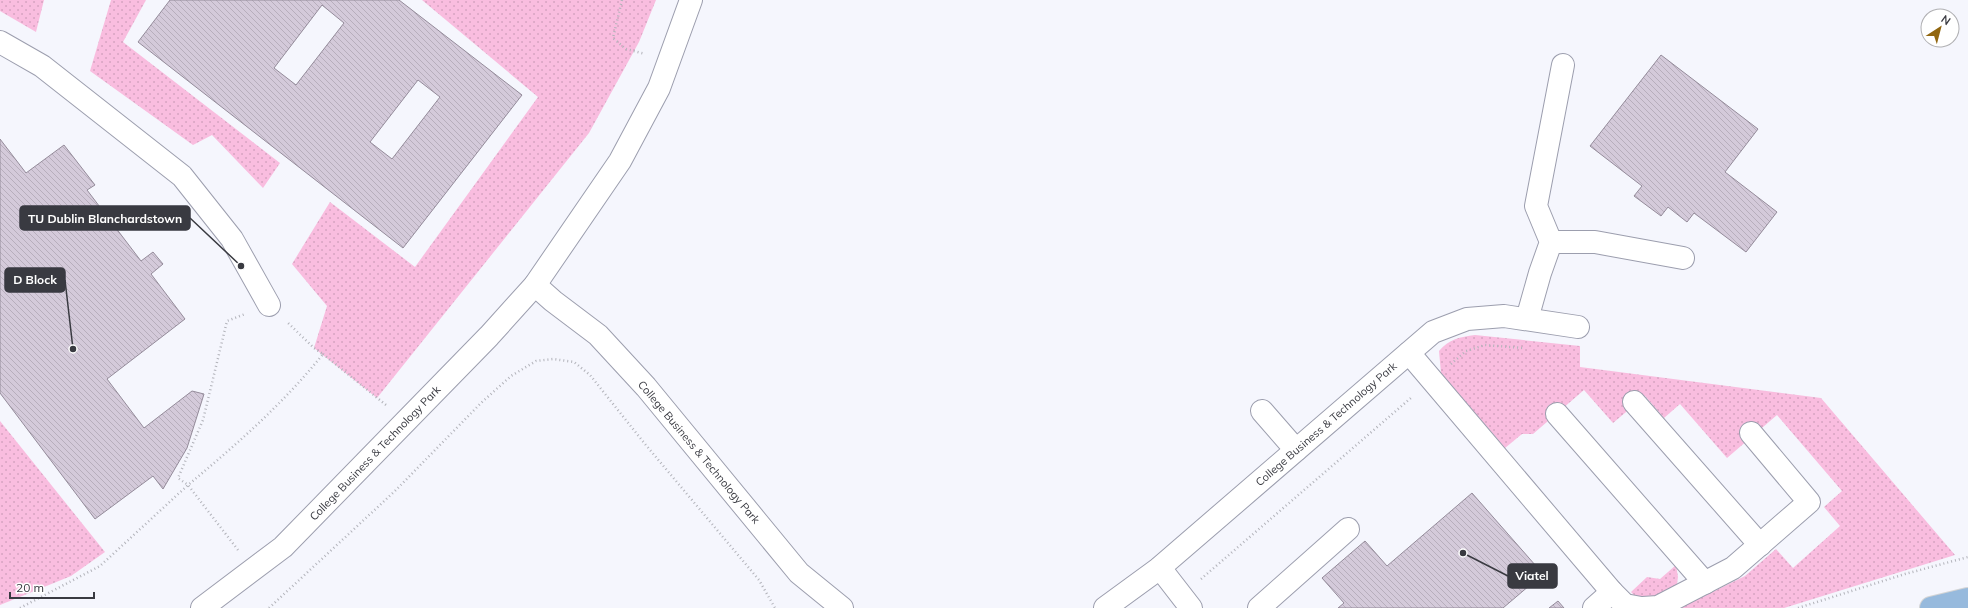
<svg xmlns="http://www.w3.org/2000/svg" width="1968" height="608" font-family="Mulish,sans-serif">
<defs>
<pattern id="grass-dots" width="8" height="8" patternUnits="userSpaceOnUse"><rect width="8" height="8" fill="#f9bddf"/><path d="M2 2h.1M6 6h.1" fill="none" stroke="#d6a3c1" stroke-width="1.8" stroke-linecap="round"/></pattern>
<pattern id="building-back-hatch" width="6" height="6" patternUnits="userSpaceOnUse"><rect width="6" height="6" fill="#d4cada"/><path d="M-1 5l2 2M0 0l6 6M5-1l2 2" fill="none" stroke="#b7aebc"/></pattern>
</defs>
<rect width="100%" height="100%" fill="#f5f6fd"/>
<g fill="url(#grass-dots)">
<polygon points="0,0 44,0 36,32 0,11"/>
<polygon points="111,0 146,0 123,42 280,163 263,188 212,135 193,145 90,71"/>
<polygon points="422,0 656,0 639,42 589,133 377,398 314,348 327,306 292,264 330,202 415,267 538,97"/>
<path d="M1475,335L1580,346V367L1821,398L1955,555L1784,608H1680L1745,576L1776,549L1793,568L1840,526L1824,507L1842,491L1777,415L1727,458L1680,404L1664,418L1645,396L1613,423L1584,390L1533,434H1522L1505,448L1441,373L1439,351C1449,339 1460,337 1475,335Z"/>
<polygon points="0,421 105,552 71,576 0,605"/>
<path d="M1676,565L1678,577L1677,584C1665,596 1654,597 1637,598L1631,592L1647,577L1660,579Z"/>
</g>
<g fill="url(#building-back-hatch)" stroke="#948b9a" fill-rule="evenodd">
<path d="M170,0H399L522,95L403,248L138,42ZM322,5L344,23L296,85L274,68ZM418,80L440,97L392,159L370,142Z"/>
<polygon points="1661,55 1758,129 1725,172 1777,212 1746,252 1694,213 1687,222 1668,207 1661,216 1634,196 1642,186 1590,146"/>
<polygon points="0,139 26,173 64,145 95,185 87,190 141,261 153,252 163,264 151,274 185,319 107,379 144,428 192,391 204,394 187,448 163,489 153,476 95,519 0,393"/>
<polygon points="1472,493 1543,574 1503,608 1338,608 1344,603 1322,578 1365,541 1387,566"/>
<polygon points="1558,601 1564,608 1549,608"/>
</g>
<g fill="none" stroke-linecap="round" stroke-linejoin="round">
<defs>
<g id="minor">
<polyline points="0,42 42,66 182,176 232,239 269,305"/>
<polyline points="1551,242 1595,242 1683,258"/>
<polyline points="535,285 553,301 598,335 646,387 799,573 842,608"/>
<polyline points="1527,319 1540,273 1551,242 1536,206 1563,65"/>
<polyline points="1409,353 1612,592 1625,605 1641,608"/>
<polyline points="1634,402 1760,545"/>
<polyline points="1262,411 1296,450"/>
<polyline points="1557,414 1705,583"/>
<polyline points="1160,568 1191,608"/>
<polyline points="202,608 283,547 489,336 535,285 620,161 659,88 691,0"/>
<polyline points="1105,608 1157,570 1433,332 1467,319 1504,316 1578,327"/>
<polyline points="1259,608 1348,529"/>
<polyline points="1594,608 1612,592"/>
<polyline points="1643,608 1658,607 1733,568 1809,502 1751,433"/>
</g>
<polyline id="major" points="1931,608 1968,599"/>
</defs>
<use href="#minor" stroke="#9c9eae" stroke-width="24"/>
<use href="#major" stroke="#d3d4d5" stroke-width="24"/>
<g stroke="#b2b3ba" stroke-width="2.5" stroke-dasharray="1 3" stroke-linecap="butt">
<polyline points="622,0 613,38 626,49 645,54"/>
<polyline points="323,354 386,405"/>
<polyline points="1451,364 1466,351 1485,345 1523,348"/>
<path d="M238,550L188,485C236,445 284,403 323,354L314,348L287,322"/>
<polyline points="1201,579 1412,397"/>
<polyline points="20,608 100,566 188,485 178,478 203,420 227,321 245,314"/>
<polyline points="269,608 395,491 481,403 511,376 536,361 553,359 574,362 590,375 645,444 759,580 775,608"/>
<polyline points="1798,608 1905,574 1968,557"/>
</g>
<use href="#minor" stroke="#fff" stroke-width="22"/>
<use href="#major" stroke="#97badd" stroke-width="22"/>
</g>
<g text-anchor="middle" stroke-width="3" stroke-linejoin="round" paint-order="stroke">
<g font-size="11" fill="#393a41" stroke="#fff">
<text transform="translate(1326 424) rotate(-41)" y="4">College Business &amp; Technology Park</text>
<text transform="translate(699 452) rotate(50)" y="4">College Business &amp; Technology Park</text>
<text transform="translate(375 453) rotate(-46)" y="4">College Business &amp; Technology Park</text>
</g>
</g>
<path fill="none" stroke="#393a41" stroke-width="1.5" d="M241 266L190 218M73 349L65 280M1463 553L1508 576"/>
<g fill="#393a41" stroke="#fff" stroke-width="1.5">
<circle cx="241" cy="266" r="4"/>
<circle cx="73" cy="349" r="4"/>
<circle cx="1463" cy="553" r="4"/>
</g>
<g fill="#393a41" stroke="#393a41" stroke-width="1.5">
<rect x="20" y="206" width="170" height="24" rx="4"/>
<rect x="5" y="268" width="60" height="24" rx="4"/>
<rect x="1508" y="564" width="49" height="24" rx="4"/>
</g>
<g font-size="12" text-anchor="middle" font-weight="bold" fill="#fff">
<text x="105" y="223">TU Dublin Blanchardstown</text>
<text x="35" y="284">D Block</text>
<text x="1532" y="580">Viatel</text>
</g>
<g transform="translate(1940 28) rotate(36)"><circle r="19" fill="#ffffff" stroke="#b0b0b3"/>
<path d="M0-3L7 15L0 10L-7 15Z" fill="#91660f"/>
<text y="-6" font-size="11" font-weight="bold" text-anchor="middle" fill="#393a41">N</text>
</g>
<path d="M10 592v6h84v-6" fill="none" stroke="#393a41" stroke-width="2"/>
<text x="16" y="592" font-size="12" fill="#393a41" stroke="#ffffff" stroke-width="3" paint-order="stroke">20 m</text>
</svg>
